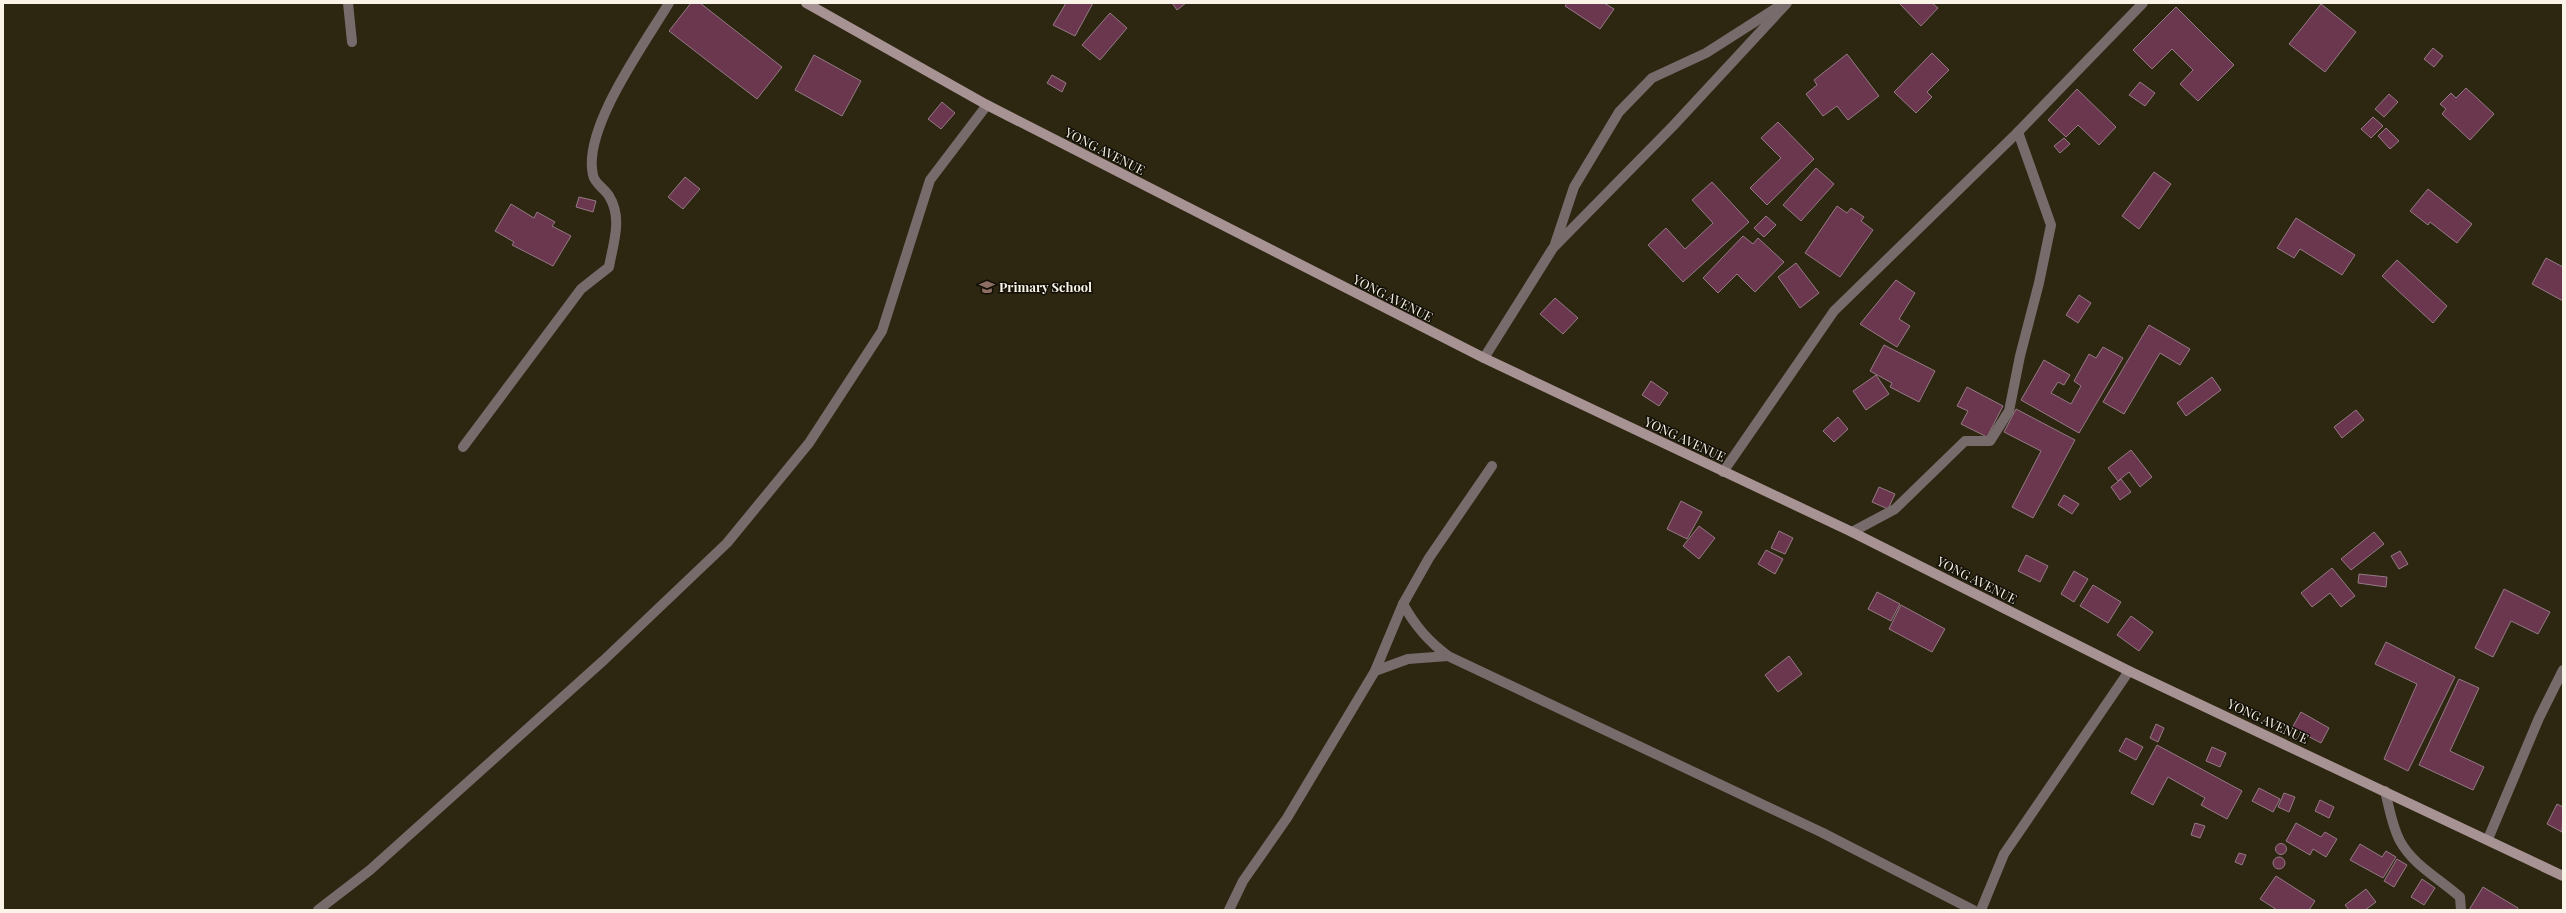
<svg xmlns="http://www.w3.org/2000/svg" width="2566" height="913" font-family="'Playfair Display',serif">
<rect width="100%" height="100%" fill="#2d2611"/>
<g fill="#6a374f" stroke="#947a84">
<polygon points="691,3 700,3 782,67 757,99 669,31"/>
<polygon points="1066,3 1093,3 1075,36 1053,25"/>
<polygon points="1172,3 1186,3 1177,10"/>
<polygon points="1567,3 1604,3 1614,9 1600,29 1565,6"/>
<polygon points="1899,3 1932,3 1938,8 1921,26"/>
<polygon points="2321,4 2356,32 2325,72 2289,44"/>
<polygon points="2176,7 2234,65 2198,101 2180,84 2193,70 2172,49 2152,69 2133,50"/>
<polygon points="1110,13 1127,28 1100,60 1082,45"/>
<polygon points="2433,48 2443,56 2434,67 2424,59"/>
<polygon points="1932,53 1949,70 1927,92 1932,97 1916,113 1894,92"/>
<polygon points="1847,54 1879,96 1848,120 1837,106 1823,116 1806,94 1817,85 1814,80"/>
<polygon points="814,55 861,81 842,116 795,90"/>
<polygon points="1052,75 1066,83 1062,92 1047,83"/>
<polygon points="2140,82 2155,93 2145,106 2129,95"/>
<polygon points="2466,88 2494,114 2470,140 2442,114 2446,109 2440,104 2451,93 2456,98"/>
<polygon points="2077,89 2116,127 2099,145 2078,125 2066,137 2048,120"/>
<polygon points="2389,94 2398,102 2384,117 2375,109"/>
<polygon points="942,102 955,113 941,129 928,119"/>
<polygon points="2373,117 2383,126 2371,138 2361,129"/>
<polygon points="1778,122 1814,159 1767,205 1750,188 1781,158 1761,138"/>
<polygon points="2386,128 2399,141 2390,149 2378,136"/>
<polygon points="2064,138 2070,144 2060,153 2054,146"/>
<polygon points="1816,168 1834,184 1801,221 1783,205"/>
<polygon points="2154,172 2171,184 2139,229 2122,216"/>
<polygon points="685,177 700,189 683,209 668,197"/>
<polygon points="1712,182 1749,222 1683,282 1648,245 1666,228 1685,249 1713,223 1692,200"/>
<polygon points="2428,189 2472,224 2457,243 2430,222 2428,225 2410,211"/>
<polygon points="579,197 596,201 593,212 576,207"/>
<polygon points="511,204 534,218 537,212 555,222 552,226 571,236 553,266 512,245 514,242 495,231"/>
<polygon points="1837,206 1847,213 1851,208 1864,217 1861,221 1873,230 1840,277 1805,253"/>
<polygon points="1766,216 1776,225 1764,237 1754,228"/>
<polygon points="2296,218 2355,255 2342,275 2300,249 2294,258 2277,248"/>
<polygon points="1743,236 1753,244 1758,238 1784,262 1755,292 1737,274 1718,293 1703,278"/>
<polygon points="2546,258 2563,267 2563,301 2532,284"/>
<polygon points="2397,260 2447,306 2433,323 2382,276"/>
<polygon points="1796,263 1819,293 1800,308 1778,277"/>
<polygon points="1896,280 1915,293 1899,319 1910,326 1897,347 1860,324"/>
<polygon points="2079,295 2091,303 2078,323 2066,315"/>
<polygon points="1555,298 1578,318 1563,334 1540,314"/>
<polygon points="2149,325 2190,349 2180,365 2160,353 2124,414 2103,402"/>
<polygon points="1884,345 1935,371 1919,402 1890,387 1892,383 1870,371"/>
<polygon points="2103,347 2123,358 2079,433 2021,400 2044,360 2070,375 2064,385 2058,382 2051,393 2071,404 2081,386 2074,381 2089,354 2096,358"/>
<polygon points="1876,375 1889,394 1866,410 1853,391"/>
<polygon points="2212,377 2221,390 2186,416 2177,403"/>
<polygon points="1651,381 1668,393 1659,406 1642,395"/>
<polygon points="1967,387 2003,406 1987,437 1961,424 1968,411 1957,406"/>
<polygon points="2016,409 2075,440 2033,518 2012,507 2041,451 2004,432"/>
<polygon points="2356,410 2364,420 2342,438 2334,427"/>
<polygon points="1838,417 1848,429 1834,442 1823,431"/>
<polygon points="2131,450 2152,477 2140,487 2129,472 2118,481 2108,468"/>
<polygon points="2121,479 2131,492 2120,500 2111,487"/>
<polygon points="1879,487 1895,494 1888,509 1872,502"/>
<polygon points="2064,495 2079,504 2072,514 2058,505"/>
<polygon points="1681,501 1702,512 1687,539 1667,529"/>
<polygon points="1699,526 1715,538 1699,559 1683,546"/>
<polygon points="1779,531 1793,538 1785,554 1771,548"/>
<polygon points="2374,532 2384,544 2351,570 2341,559"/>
<polygon points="1766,550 1783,559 1775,574 1758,564"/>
<polygon points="2400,551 2408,564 2399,569 2391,556"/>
<polygon points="2026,555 2048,566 2040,582 2018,571"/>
<polygon points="2332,568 2355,596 2341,607 2330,593 2312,607 2301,593"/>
<polygon points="2074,571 2088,579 2074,602 2061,594"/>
<polygon points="2359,574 2387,577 2386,587 2358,583"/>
<polygon points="2093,585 2121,602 2108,623 2080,606"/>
<polygon points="2504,589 2550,612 2538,634 2511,621 2493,657 2475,648"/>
<polygon points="1877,592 1900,604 1891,621 1868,609"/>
<polygon points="1901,605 1945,629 1932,652 1889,629"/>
<polygon points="2131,616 2153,632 2139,651 2117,635"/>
<polygon points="2386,642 2455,677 2408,771 2384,759 2417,684 2375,664"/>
<polygon points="1789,656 1802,674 1778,692 1765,675"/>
<polygon points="2459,679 2479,688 2450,751 2484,767 2473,790 2419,765"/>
<polygon points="2301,712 2329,728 2321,743 2292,728"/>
<polygon points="2156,724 2164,728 2158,742 2150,738"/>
<polygon points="2126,738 2143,747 2136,760 2119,751"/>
<polygon points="2157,745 2242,791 2227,819 2201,805 2205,798 2168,777 2153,805 2131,793"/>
<polygon points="2212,747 2226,753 2220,767 2206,761"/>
<polygon points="2259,788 2280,799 2273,812 2252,801"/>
<polygon points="2284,793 2295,797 2289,812 2278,807"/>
<polygon points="2320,800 2334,807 2329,818 2315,811"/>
<polygon points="2557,804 2563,807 2562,832 2547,824"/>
<polygon points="2195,823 2205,826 2200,838 2191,835"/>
<polygon points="2296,823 2321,837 2325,832 2337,839 2326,857 2313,849 2310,855 2286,841"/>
<circle cx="2281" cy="849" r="5.5"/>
<polygon points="2360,844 2382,857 2386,851 2396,857 2383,878 2350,860"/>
<polygon points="2239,853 2246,855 2242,865 2235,862"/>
<circle cx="2279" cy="863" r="6"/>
<polygon points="2397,859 2407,865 2394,887 2384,881"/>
<polygon points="2276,876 2315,901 2309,910 2277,910 2260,899"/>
<polygon points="2422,879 2435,888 2424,905 2411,897"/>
<polygon points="2483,887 2518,908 2517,910 2469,910"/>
<polygon points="2366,889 2376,902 2365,910 2349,910 2345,905"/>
</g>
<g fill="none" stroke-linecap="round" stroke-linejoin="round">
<g stroke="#786b6c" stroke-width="10">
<polyline points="348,3 352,42"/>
<polyline points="1555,244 1574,187 1619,112 1652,78 1706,53 1778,7"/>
<polyline points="1484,358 1553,248 1673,126 1787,3"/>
<path d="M463,447L581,289L609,267C613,244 623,218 609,196C605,189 594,183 593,175C582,129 645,43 669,3"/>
<polyline points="1723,472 1834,311 2018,132 2143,3"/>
<polyline points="1852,532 1895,509 1965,441 1990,441 2009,411 2020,356 2039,283 2051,225 2018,132"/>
<path d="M1403,604C1415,626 1428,641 1448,656L1823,833L1973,910"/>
<polyline points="1375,671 1408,659 1448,656"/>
<path d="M2385,791C2389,807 2392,826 2400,841C2413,865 2440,879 2460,897L2461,910"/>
<polyline points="2488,839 2539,718 2563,670"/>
<polyline points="318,910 370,870 604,660 727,543 809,443 882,331 930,180 987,105"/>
<polyline points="1229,910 1243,881 1287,818 1375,671 1403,604 1429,558 1492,466"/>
<polyline points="1981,910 2004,854 2129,671"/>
</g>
<polyline stroke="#a79393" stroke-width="10" points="806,3 987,105 1484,358 1852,532 2129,671 2563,876"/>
</g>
<defs>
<symbol id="school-bare" viewBox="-9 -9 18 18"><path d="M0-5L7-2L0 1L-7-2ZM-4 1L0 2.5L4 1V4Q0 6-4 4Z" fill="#8d6e63" stroke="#120f06" stroke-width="2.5" paint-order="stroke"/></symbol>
</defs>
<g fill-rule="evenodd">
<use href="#school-bare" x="976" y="276" width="22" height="22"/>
</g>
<g text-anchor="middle" stroke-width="3" stroke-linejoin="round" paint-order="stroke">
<g font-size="13" fill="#f9f4e7" stroke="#120f06">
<text transform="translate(1105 151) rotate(27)" y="5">YONG AVENUE</text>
<text transform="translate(1393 298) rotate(27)" y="5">YONG AVENUE</text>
<text transform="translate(1685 439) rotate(25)" y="5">YONG AVENUE</text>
<text transform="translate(1977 580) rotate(27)" y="5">YONG AVENUE</text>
<text transform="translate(2268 721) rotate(25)" y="5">YONG AVENUE</text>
</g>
<g font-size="13" font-weight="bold" fill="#f9f4e7" stroke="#120f06" text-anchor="start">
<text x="999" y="292">Primary School</text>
</g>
</g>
<rect width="2566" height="913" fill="none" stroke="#f9f4e7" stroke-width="8"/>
</svg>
